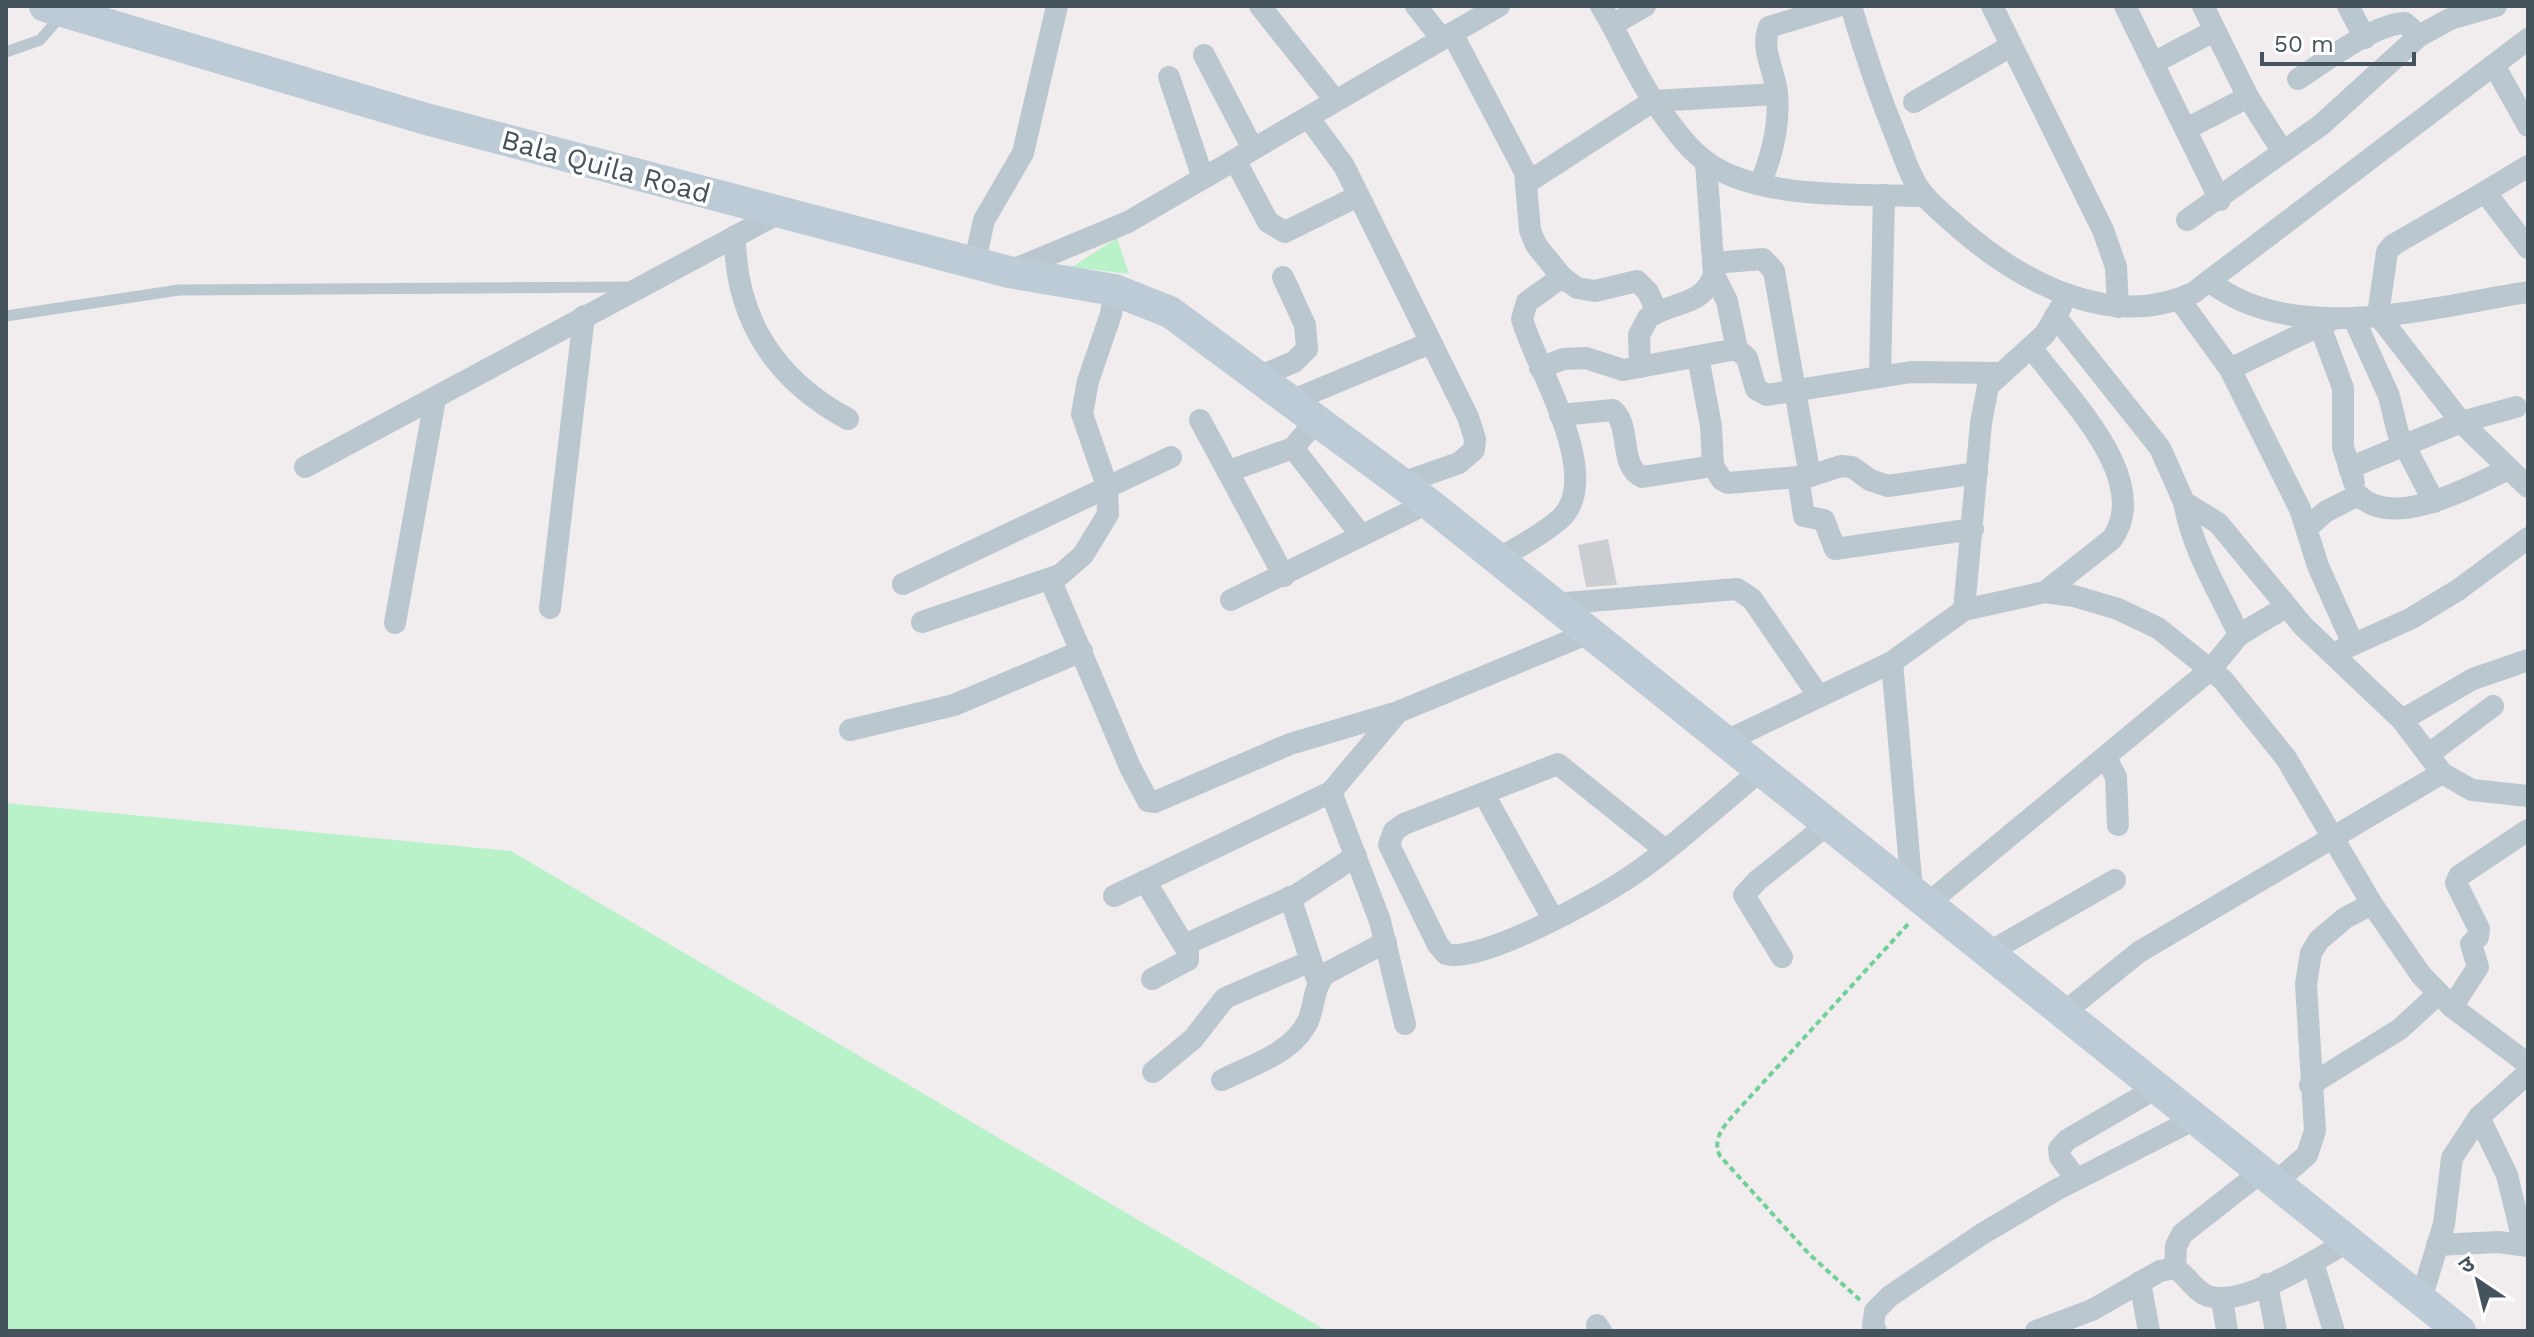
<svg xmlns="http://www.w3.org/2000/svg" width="2534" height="1337" font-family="'Work Sans','Noto Sans Devanagari',sans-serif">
<rect width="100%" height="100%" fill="#f1edee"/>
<g fill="#b9f1c9">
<polygon points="1117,238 1129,274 1072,267"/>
<polygon points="6,803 511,851 1327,1331 6,1331"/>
</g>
<polygon fill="#caced3" points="1608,539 1617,585 1586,587 1578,545"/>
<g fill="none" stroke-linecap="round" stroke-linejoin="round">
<path stroke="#6fd197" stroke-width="4" stroke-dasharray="6 4" stroke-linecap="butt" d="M1860,1300L1809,1254L1720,1156C1711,1137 1726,1124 1738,1110L1910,922"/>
<g stroke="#bbc7ce" stroke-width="11">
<polyline points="6,52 40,40 61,16"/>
<polyline points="6,316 179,290 633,287"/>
</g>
<g stroke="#bbc7ce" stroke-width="22">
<polyline points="1260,6 1335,100"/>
<polyline points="1416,6 1442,39"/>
<path d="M1601,6C1620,37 1634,73 1655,103C1670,123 1687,149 1708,163C1760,200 1862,194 1925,196"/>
<path d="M1851,6C1864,51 1879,95 1897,139C1904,156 1909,175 1920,190C1930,204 1946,216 1959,228C2021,282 2111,331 2193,293L2528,39"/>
<polyline points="1992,6 2103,230 2116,267 2118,307"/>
<polyline points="2125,6 2220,200"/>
<polyline points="2203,6 2248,97 2283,152"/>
<polyline points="2348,6 2365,38"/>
<polyline points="1612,25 1645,6"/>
<polyline points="1452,33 1525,172 1530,230 1536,245 1562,277 1577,288 1595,291 1637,281 1648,292 1657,312"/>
<polyline points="1204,55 1253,149"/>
<polyline points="2155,62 2214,31"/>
<polyline points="2494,65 2528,126"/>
<polyline points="1169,77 1203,178"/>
<path d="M2298,79C2325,62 2373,24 2405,23L2419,36"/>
<polyline points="1914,102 2011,46"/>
<polyline points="1308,117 1344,166 1468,417 1475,439 1474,450 1459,463 1402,483"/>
<polyline points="2186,129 2248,97"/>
<polyline points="1235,160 1268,222 1285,232 1358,196"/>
<polyline points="1528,182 1653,101 1777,94"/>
<path d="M1760,184C1772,156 1780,125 1777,93C1775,71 1760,49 1769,27L1838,6"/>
<polyline points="2485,192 2528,166"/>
<polyline points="2187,220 2321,125 2419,36 2450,19 2496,6"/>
<path d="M735,236C735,318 775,380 848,419"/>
<polyline points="2528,248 2485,192 2393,245 2387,252 2378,315 2461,422 2528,487"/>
<polyline points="975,261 984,220 1023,153 1057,6"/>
<polyline points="1713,263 1763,259 1774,271 1810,476"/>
<polyline points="1010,271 1128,222 1499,6"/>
<polyline points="1714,275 1727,301 1737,349"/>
<path d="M2209,281C2293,348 2430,307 2528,292"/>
<polyline points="2179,299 2230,369 2300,509 2318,566 2353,644"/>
<polyline points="2055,316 2160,448 2184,502 2218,523 2303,626 2402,720 2442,773 2472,790 2528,796"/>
<polyline points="2354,319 2389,396 2398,433 2434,502"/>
<polyline points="2320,326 2343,388 2343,447 2354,482"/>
<path d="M2031,347C2065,395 2154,479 2112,539L2045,592"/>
<polyline points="1698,357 1711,426 1713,466 1722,480 1728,483 1810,476 1841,466 1852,467 1870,480 1888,486 1977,473"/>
<path d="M1640,367L1639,335L1648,318C1672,301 1702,307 1714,275L1706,162"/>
<polyline points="1540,368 1563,359 1586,358 1623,370 1737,349 1747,358 1756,389 1767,395 1911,372 1999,373"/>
<polyline points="2230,369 2333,319"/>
<polyline points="1260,376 1294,362 1307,349 1305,325 1283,277"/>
<polyline points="1880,376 1884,195"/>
<polyline points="1291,401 1430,343"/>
<path d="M1560,415L1613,410C1632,427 1618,465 1642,477L1713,466"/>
<polyline points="1200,420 1284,576"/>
<polyline points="1293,448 1361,535"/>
<polyline points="305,467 779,213"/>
<polyline points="2349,468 2461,422 2516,407"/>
<polyline points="1229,471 1293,448 1316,421"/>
<polyline points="1798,477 1804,516 1824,520 1835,549 1973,529"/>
<path d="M2184,502C2193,552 2218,589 2239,635"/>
<path d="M2307,528L2325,512L2358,495C2395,531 2470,486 2509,469"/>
<path d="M1499,559C1519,546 1544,534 1561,518C1605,476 1535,366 1522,319L1527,302L1562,277"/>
<polyline points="1050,579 1130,767 1148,801 1155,802 1290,744 1398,712 1589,633"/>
<polyline points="903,584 1171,457"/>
<polyline points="1231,600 1428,503"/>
<polyline points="1554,604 1737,589 1752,599 1818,695"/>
<polyline points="550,608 584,316"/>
<polyline points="1964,610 1981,423 1988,386 2045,334 2061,307"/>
<polyline points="922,622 1060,575 1083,555 1108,514 1107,486 1082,414 1088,381 1111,314 1114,290"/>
<polyline points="395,623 435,399"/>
<polyline points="2341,650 2410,619 2458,590 2528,538"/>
<polyline points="1892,662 1912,890"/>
<polyline points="1398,712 1331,792 1380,921 1405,1024"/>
<polyline points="2402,720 2473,679 2528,660"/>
<polyline points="850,730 954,705 1082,651"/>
<polyline points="1724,742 1892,662 1964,610 2045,592 2074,596 2118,609 2158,628 2223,680 2286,758 2372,904 2421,975 2452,1007 2528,1064"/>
<polyline points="2429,754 2493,706"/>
<polyline points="2106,758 2116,777 2118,825"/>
<polyline points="1485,796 1553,919"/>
<path d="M1664,849L1558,764L1404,824L1394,831L1389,845L1438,945L1446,954C1480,964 1599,898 1631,876C1676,845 1718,806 1760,771"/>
<polyline points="1145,881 1188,952 1188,960 1152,979"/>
<polyline points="1114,896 1331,792"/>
<polyline points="1290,897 1316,976"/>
<polyline points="1926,905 2211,669 2239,635 2286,607"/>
<polyline points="1184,945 1298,894 1356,856"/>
<polyline points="1986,954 2115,880"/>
<polyline points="1782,957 1744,895 1758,880 1827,825"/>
<polyline points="2452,1007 2478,967 2471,944 2478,937 2479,929 2456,883 2459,876 2528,830"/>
<polyline points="2062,1014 2139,952 2442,773"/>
<polyline points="1153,1072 1193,1039 1225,998 1311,961"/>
<path d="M1222,1080C1252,1065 1293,1053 1308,1021C1315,1005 1313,988 1325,974L1386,942"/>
<polyline points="2310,1085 2400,1029 2438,994"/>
<polyline points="2479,1117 2507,1175 2524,1245"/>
<polyline points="2076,1179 2060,1157 2059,1149 2067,1140 2158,1087"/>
<polyline points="2275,1183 2307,1155 2315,1131 2306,984 2311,953 2319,940 2345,918 2372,904"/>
<polyline points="2437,1245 2499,1242 2528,1246"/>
<polyline points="2313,1263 2334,1331"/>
<polyline points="2175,1268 2176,1246 2182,1234 2261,1172"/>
<polyline points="2140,1282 2149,1331"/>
<polyline points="2267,1284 2276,1331"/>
<polyline points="2222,1299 2227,1331"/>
<polyline points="2421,1299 2444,1224 2452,1158 2479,1117 2528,1073"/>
<polyline points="1597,1325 1601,1331"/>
<polyline points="1876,1331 1873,1326 1875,1311 1890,1296 1982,1234 2056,1190 2195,1119"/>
<path d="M2036,1331L2092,1310L2160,1271L2175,1268C2187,1275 2194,1291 2208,1296C2243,1308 2316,1260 2347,1242"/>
</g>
<polyline stroke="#bdcbd6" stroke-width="32" points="45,6 426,119 1009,272 1114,290 1170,312 1428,503 2460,1331"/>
</g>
<g text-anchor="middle" stroke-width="7" stroke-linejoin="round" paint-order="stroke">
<g font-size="28" fill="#45535c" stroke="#fff">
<text transform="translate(606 166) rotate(15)" y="10">Bala Quila Road</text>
</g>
</g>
<rect width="2534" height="1337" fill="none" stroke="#45535c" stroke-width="16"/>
<g transform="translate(2478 1281) rotate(325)" stroke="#ffffff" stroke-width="6" paint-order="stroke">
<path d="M0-6L14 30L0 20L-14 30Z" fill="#45535c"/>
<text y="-12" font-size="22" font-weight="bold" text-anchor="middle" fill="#45535c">उ</text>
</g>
<path d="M2262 52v12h152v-12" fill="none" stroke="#45535c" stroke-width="4"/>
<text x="2274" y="52" font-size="24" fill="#45535c" stroke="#ffffff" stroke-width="6" paint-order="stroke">50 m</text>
</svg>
